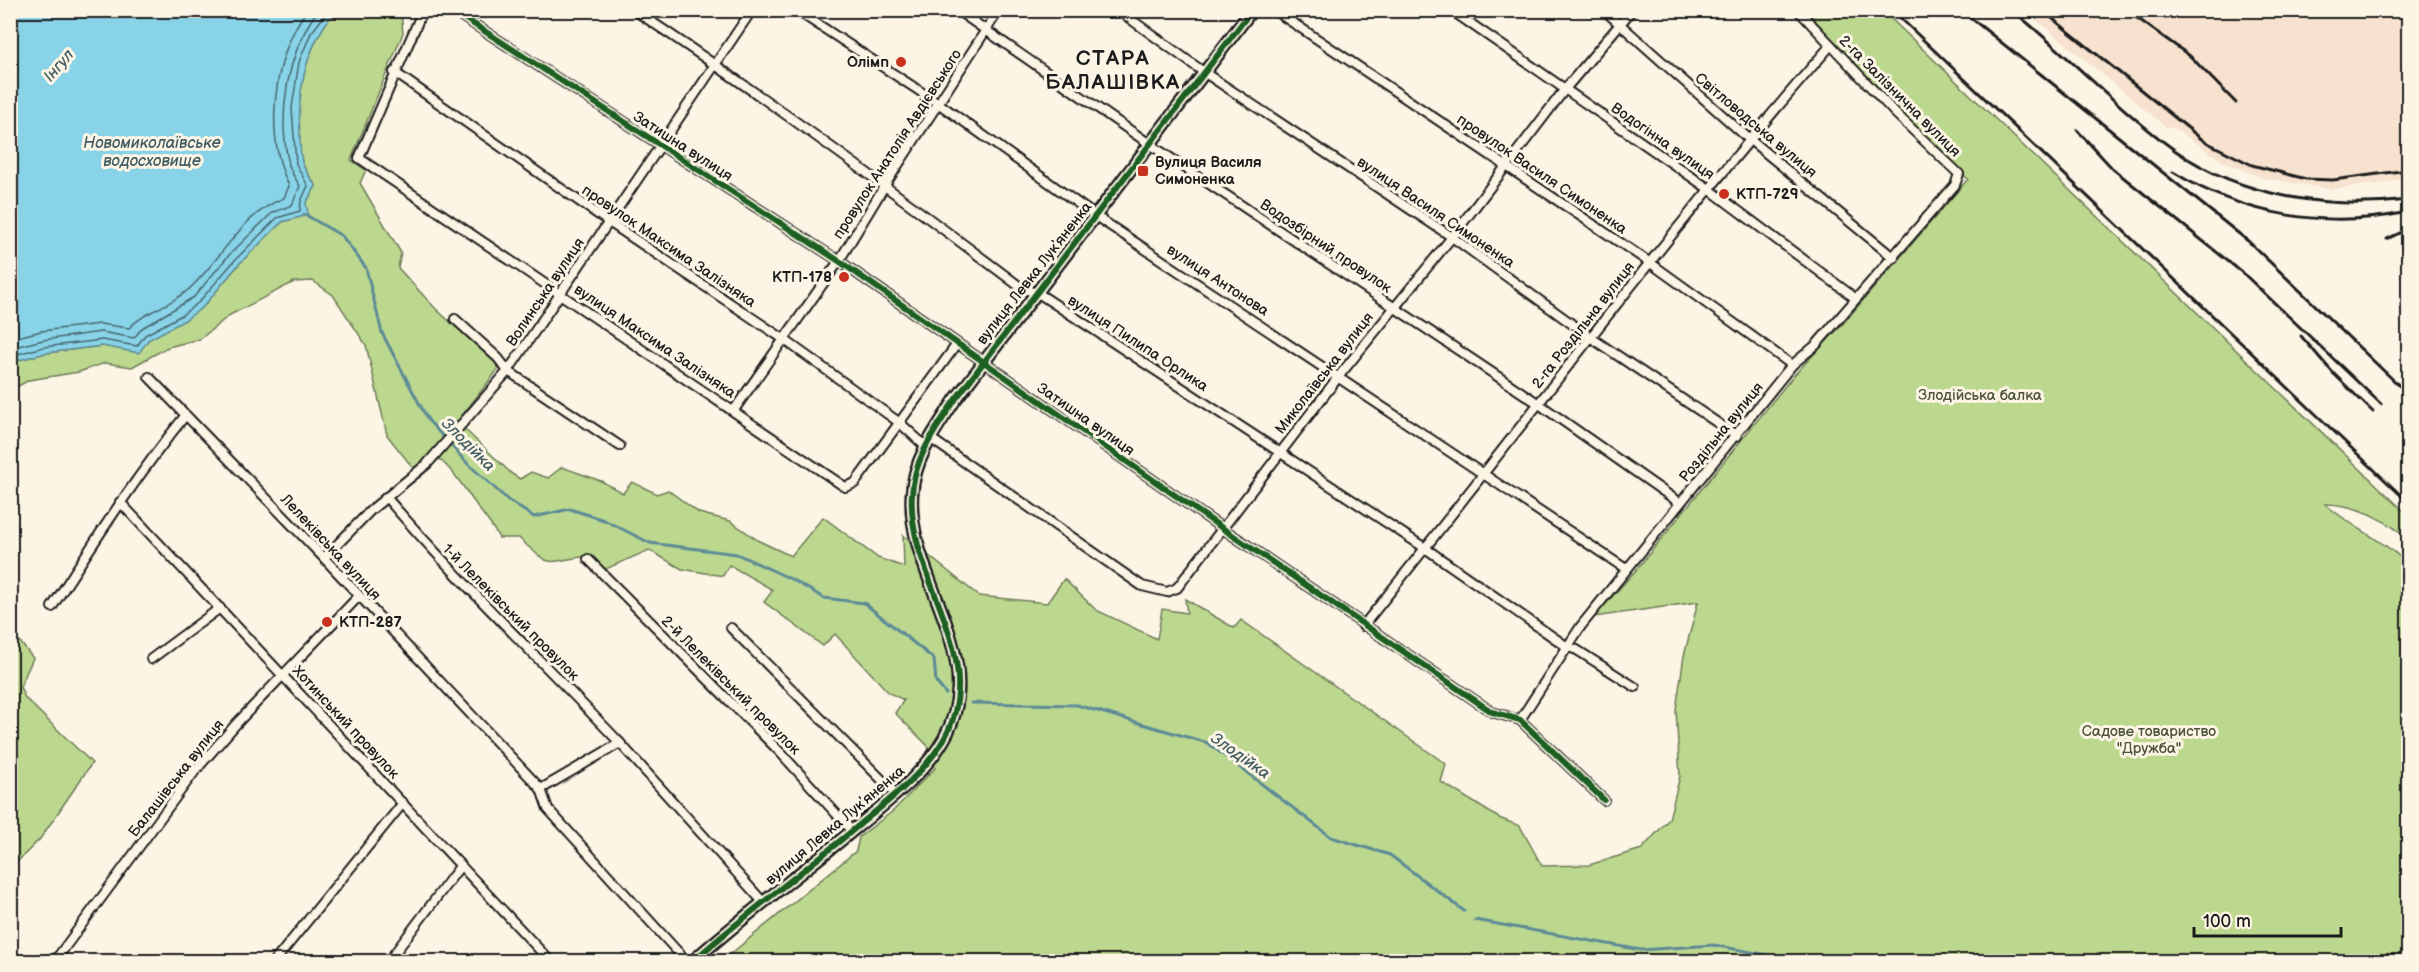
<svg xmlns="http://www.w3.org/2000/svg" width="2419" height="972" font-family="'Balsamiq Sans',sans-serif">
<rect width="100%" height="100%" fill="#fcf5e5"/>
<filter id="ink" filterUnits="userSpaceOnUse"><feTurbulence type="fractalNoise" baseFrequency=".0167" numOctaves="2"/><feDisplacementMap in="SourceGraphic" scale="12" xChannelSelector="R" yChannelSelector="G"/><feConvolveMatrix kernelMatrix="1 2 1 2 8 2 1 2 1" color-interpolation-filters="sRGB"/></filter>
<g filter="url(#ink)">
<polygon fill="#f6e2ce" points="2026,11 2408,11 2408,178 2380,184 2329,189 2263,178 2227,164 2174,128 2166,127"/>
<g fill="#bcd88f" stroke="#6c7a56" stroke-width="1.5">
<path d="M352,11H401L403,33L351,160L366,170L360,183L401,253L398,268L436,309L500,367L457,422L512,474L520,479L531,472L548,478L562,467L601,481L623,493L632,482L657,494L668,490L699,513L730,521L759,541L791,556L823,517L878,558L904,567L903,535L979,596L1047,603L1064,579L1096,610L1157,639L1162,609L1187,613L1185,599L1234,628L1241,620L1446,764L1441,782L1499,818L1520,826L1542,866L1589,865L1642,849L1669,819L1680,776L1676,710L1684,656L1698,602L1594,617L1636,570L1794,375L1840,327L1968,179L1904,116L1806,11H1883L2408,515V539C2386,519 2355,504 2325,504C2351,527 2384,540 2408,564V961H722L856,851L859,837L893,811L935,768L928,746L895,713L904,700L889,693L835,634L823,646L764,602L773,590L729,565L723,576L682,569L649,550L606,569L589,556C543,561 554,571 519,538H499C492,525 483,515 475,503C463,487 455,472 439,459L420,477L387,435L366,345L333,295L313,281L294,282L230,315L200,339L168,347L132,367L105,363L79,372L29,380L11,390V362L46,353L103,346L139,352L148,340L203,307L239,264L282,222L307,215L306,203L316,186C311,178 304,170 302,162C290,114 302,55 331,16Z"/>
<polygon points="10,623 13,633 33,658 20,687 25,698 92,763 40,839 15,864 11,873"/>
</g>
<path fill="#88d3e8" stroke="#5d8a96" stroke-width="1.5" d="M11,10L352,11L331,16C305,51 297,90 300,134C300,143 300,153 302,162C304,170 311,179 316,186L306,203L308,215L282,222L239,264L203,307L185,320L148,340L139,353L102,346L46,353L11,362Z"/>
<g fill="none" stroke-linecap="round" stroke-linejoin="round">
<g stroke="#47656e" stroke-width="1.5">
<path d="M10,339L41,331L100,324L129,328C145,311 170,306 188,290C221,261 241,214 284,198L289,186C264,135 273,56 307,10"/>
<path d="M10,348L43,340L101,332L134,338L142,328L194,297L229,255L272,213L292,205L300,186C296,179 291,173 289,165C277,114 287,53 318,10"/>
<polyline points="10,356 44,347 102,340 137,346 145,335 182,315 199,302 235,260 277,218 300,211 301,201 308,186 296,164 292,108 299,62 311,33 329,10"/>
</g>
<g stroke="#5d8a96" stroke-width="3">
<polyline points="304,214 342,236 366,268 382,333 428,420 467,463 509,501 534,517 570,509 604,520 650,543 737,554 791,579 824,598 864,603 934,659 936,682 946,694"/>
<polyline points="971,703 1077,705 1208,743 1331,837 1390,855 1464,911"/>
<polyline points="1475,920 1641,950 1713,945 1806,962"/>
</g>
<defs>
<g id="street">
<polyline points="423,10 359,158 845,487 855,483 957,344"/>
<polyline points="452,10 839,261 1222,528 1492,712 1520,720 1604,800"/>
<path d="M634,10C767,98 896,193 1023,289L1038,293L1425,548L1566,646L1577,650L1635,687"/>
<polyline points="796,10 938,103 1097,217 1626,569"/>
<polyline points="957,10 1151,145 1539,404 1680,503"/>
<polyline points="1118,10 1205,73 1452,237 1590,337 1737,436"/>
<polyline points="1274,10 1649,262 1792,365"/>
<polyline points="1451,10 1709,189 1855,298"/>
<polyline points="1604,10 1749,139 1894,258"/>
<polyline points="394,72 609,222 782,338 900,423 925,446"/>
<polyline points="455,319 498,358 508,371 620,446"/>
<polyline points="149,377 324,558 541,789 620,743 763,902"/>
<polyline points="734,410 839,261 885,185 999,10"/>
<polyline points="930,438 1142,586 1167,592 1177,588 1339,376 1452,237 1565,89 1632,10"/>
<path d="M386,497C460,583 542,661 620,743"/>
<polyline points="120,502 551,962"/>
<polyline points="324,558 371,510 427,464 508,371 752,10"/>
<polyline points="588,559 780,752 852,831"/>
<path d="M52,607C95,541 136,476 185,416"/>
<path d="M1363,626C1519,432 1667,232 1831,45"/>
<polyline points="731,628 896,794"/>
<polyline points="151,659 220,608"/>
<polyline points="1520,720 1581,626 1792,365 1816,345 1955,185 1959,174 1894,112 1798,10"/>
<polyline points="541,789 548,809 687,962"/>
<polyline points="54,962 195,771 237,723 359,596"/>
<polyline points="274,962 403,803"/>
<polyline points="388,962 461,865"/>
</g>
<path id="secondary" d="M692,962C746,914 803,872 858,826C888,801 924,774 944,739C991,656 906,577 912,494C914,458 936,429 955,400L1252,10"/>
</defs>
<use href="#street" stroke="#1c1c1c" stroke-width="12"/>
<use href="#secondary" stroke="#1c1c1c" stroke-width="15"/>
<use href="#street" stroke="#fcf5e5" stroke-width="8"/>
<use href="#secondary" stroke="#fcf5e5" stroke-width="10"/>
<g stroke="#1c1c1c" stroke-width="3">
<polyline points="1892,10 2408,502"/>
<polyline points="1961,10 2248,241 2408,394"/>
<path d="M2012,10C2068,55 2118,109 2176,151C2242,197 2330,210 2408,200"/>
<polyline points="2042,10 2204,141 2252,165 2306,179 2333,180 2408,170"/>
<polyline points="2126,10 2190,56 2236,103"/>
<polyline points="2077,130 2113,169 2244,274 2381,404"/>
<path d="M2173,172C2245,216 2326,229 2408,212"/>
<polyline points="2387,239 2408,229"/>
<polyline points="2301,336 2334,374 2373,412"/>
</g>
<defs>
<g id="cycleway">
<polyline points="452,10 839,261 1222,528 1492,712 1520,720 1604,800"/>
<path d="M692,962C746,914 803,872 858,826C888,801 924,774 944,739C991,656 906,577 912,494C914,458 936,429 955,400L1252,10"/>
</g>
</defs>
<use href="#cycleway" stroke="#fcf5e5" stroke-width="10"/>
<use href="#cycleway" stroke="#1b5e20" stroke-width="6"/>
</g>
</g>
<g fill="#c8321e" stroke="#fcf5e5" stroke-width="2">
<circle cx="901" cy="62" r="6"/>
<rect x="1137" y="165" width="12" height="12" rx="3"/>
<circle cx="1724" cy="194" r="6"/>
<circle cx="844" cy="277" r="6"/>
<circle cx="327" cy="622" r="6"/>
</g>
<g text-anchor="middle" stroke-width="6" stroke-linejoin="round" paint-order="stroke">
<g font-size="15" font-weight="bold" fill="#1c1c1c" stroke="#fcf5e5" text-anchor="start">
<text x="889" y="67" text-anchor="end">Олімп</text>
<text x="1155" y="167">Вулиця Василя<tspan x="1155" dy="17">Симоненка</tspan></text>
<text x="1736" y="199">КТП-729</text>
<text x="832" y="282" text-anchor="end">КТП-178</text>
<text x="339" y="627">КТП-287</text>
</g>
<g font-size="15" fill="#1c1c1c" stroke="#fcf5e5">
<text transform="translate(1900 96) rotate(45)" y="5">2-га Залізнична вулиця</text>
<text transform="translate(1756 125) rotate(40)" y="5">Світловодська вулиця</text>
<text transform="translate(1663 141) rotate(35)" y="5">Водогінна вулиця</text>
<text transform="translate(897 144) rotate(-57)" y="5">провулок Анатолія Авдієвського</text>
<text transform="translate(683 146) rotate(33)" y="5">Затишна вулиця</text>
<text transform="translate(1542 174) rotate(34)" y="5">провулок Василя Симоненка</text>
<text transform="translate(1436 212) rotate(34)" y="5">вулиця Василя Симоненка</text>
<text transform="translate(669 246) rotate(34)" y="5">провулок Максима Залізняка</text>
<text transform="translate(1326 246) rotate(34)" y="5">Водозбірний провулок</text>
<text transform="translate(1034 273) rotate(-52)" y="5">вулиця Левка Лукʼяненка</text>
<text transform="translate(1218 280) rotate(33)" y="5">вулиця Антонова</text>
<text transform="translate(545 292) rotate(-56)" y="5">Волинська вулиця</text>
<text transform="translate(1583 325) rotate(-52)" y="5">2-га Роздільна вулиця</text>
<text transform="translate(655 341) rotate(34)" y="5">вулиця Максима Залізняка</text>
<text transform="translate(1138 343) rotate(33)" y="5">вулиця Пилипа Орлика</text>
<text transform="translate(1324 373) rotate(-52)" y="5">Миколаївська вулиця</text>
<text transform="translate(1086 419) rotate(35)" y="5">Затишна вулиця</text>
<text transform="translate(1721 432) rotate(-51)" y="5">Роздільна вулиця</text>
<text transform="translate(331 547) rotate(47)" y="5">Лелеківська вулиця</text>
<text transform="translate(511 612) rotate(45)" y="5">1-й Лелеківський провулок</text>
<text transform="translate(731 685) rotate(45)" y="5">2-й Лелеківський провулок</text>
<text transform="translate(346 722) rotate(47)" y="5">Хотинський провулок</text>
<text transform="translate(176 778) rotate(-52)" y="5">Балашівська вулиця</text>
<text transform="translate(835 825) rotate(-40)" y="5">вулиця Левка Лукʼяненка</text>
</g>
<g font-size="15" fill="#4c543e" stroke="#fcf5e5">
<text x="1980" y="400">Злодійська балка</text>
<text x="2149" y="736">Садове товариство<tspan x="2149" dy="17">"Дружба"</tspan></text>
</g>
<g font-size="16" font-style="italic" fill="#425c63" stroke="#fcf5e5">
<text transform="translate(58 65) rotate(-49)" y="6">Інгул</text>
<text x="152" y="148">Новомиколаївське<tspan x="152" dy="18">водосховище</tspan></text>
<text transform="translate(469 444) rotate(45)" y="6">Злодійка</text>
<text transform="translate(1241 755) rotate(35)" y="6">Злодійка</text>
</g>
<g font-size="21" font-weight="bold" letter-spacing="1.5" fill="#1c1c1c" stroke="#fcf5e5">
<text x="1113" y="65">СТАРА<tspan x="1113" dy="24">БАЛАШІВКА</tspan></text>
</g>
</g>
<rect width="2419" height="972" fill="none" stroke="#fcf5e5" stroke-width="36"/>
<rect x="18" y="18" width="2383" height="936" fill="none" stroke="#1c1c1c" stroke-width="2" filter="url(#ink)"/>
<path d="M2194 927v9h147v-9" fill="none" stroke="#1c1c1c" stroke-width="3"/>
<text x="2203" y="927" font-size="18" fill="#1c1c1c" stroke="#fcf5e5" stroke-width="4.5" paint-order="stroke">100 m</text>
</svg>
